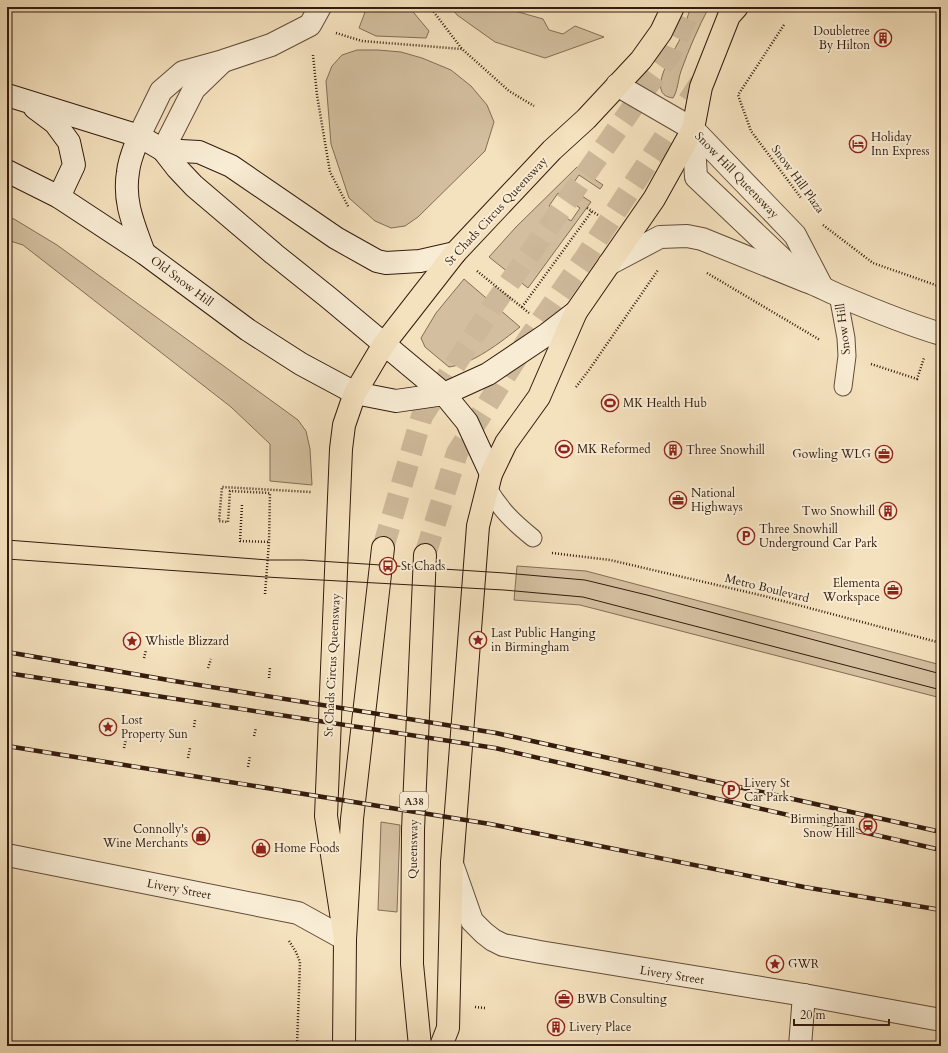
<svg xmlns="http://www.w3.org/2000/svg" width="948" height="1053" font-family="Cardo,serif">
<rect width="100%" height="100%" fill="#f4e1bd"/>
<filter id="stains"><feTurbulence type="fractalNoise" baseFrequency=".005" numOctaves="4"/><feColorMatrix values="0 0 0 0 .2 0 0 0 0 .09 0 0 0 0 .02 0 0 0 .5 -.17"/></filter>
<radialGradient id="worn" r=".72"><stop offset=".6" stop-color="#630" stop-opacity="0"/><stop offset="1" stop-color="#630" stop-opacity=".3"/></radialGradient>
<g fill="#d3bf9f" stroke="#836d56" fill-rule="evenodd">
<polygon points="367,7 409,7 429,31 426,38 376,36 359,28"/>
<polygon points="451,7 501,7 543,19 549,30 563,34 575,26 604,37 545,58 495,42 457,15"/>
<path d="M691,7H709C698,28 689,49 681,71C678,80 678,90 673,98C643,95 676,49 681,37C685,27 687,17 691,7Z"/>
<polygon points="357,50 378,50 401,52 422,58 451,70 471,86 487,105 494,122 485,151 418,217 405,226 391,228 375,221 349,198 331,144 326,81 332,66 342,55"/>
<path d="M577,167L603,185L600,189L579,175L570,188L591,202L528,288L489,257L516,227ZM558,193L580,208L571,221L549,206Z"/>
<polygon points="7,218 14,219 57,245 298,420 306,431 310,449 312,485 270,481 270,444 231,407 23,245 7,240"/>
<path d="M464,279L520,327C501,342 473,364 449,367L425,347L421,338L436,313Z"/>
<polygon points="517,566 586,571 941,665 941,698 580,605 514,600"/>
<polygon points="381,822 400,825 397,912 378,910"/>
</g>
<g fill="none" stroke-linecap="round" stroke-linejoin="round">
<g stroke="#cdb99a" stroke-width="22" stroke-dasharray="22 11" stroke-linecap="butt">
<polyline points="383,548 422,416 493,306 670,54 692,7"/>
<polyline points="425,555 457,453 527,341 585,258 703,79"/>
</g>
<defs>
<g id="service">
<polyline points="838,295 846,338 847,356 843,387"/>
<path d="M487,487C501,510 512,521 533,538"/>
</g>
<g id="minor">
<polyline points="139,136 161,91 183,72 223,61 271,45 310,25 320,7"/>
<polyline points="163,150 194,89 222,62"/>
<polyline points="7,855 298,913 345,939"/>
<polyline points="452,864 472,921 484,933 493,940 503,945 540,952 804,995 941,1020"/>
<polyline points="800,1046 804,995"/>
</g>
<g id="tertiary">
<polyline points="617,85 693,129 795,235 822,287"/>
<polyline points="693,129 696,177 796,272"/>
<path d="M609,264L660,237L687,236L702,239L806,281C818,285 828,291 840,296C873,310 907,324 941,334"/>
</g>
<g id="secondary">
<polyline points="7,95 139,136 163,150 177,168 194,186 274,254 329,298 444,394 467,422 491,474"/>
<polyline points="35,108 55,123 69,142 74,165 59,197"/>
<path d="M139,136C135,147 129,160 128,172C123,202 134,225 144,253"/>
<polyline points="163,150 199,152 231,166 336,238 377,261 386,263 420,261 455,253"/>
<polyline points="7,171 59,197 144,253 248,330 301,364 355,393 396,401 444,394 488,374 546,335 576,312"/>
</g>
<g id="trunk">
<polyline points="345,939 326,816 341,449 344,425 355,393 384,344 455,253 552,150 586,119 641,60 661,32 673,7"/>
<polyline points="344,1046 345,939 352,819 383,548"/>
<polyline points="420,1046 412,964 413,830 425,555"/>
<polyline points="441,1046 448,1028 452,863 478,526 491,474 506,443 539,397 576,312 654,199 693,129 701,87 729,16 737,7"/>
</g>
</defs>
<use href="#service" stroke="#634c3a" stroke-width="19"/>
<use href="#minor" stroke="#634c3a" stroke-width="24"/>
<use href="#tertiary" stroke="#634c3a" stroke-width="24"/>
<use href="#secondary" stroke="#331b0e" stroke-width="24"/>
<use href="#trunk" stroke="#331b0e" stroke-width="24"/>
<g stroke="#331b0e" stroke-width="2.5" stroke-dasharray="1 2" stroke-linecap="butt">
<polyline points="430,7 462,49"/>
<polyline points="784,25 738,95 751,131 801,198"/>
<polyline points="336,33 362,41 462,49 509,91 534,106"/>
<polyline points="313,55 317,95 330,172 349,208"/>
<polyline points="587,208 598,215"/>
<polyline points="823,225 873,263 941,287"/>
<polyline points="477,271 529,313"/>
<polyline points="707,273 820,340"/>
<polyline points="939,305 941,300"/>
<polyline points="522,307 592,211"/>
<polyline points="871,364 917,379 924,358"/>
<polyline points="576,387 589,370 658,270"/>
<polyline points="242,505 240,541 269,542"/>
<polyline points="552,553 610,560 764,596 941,643"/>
<polyline points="265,594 269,542 270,493 230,491 228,522 219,521 222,487 311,492"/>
<polyline points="144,658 146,650"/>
<polyline points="208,668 211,659"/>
<polyline points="269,678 270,667"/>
<polyline points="194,727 195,720"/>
<polyline points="254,736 256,728"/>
<polyline points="124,748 126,739"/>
<polyline points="188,758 190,748"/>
<polyline points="248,767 250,756"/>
<polyline points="289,941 296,952 300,962 297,1046"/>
<polyline points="475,1007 485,1008"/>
</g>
<use href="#service" stroke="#f8ecd4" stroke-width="17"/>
<use href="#minor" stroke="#f8ecd4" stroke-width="22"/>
<use href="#tertiary" stroke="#f8ecd4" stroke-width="22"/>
<use href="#secondary" stroke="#f8ecd4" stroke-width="22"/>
<use href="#trunk" stroke="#f4e1bd" stroke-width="22"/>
<g stroke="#331b0e" stroke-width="1">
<polyline points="7,540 268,560 303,560 505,573 585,580 647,595 941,674"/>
<polyline points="7,559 266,577 504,590 583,597 941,690"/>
</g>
<defs>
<g id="rail">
<polyline points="7,652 174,681 496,733 941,832"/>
<polyline points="7,673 495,748 941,850"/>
<polyline points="7,746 490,824 804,887 941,910"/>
</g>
</defs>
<use href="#rail" stroke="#331b0e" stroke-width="4.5"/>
<use href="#rail" stroke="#f8ecd4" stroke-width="3" stroke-dasharray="9" stroke-linecap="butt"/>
</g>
<defs>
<symbol id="building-ring" viewBox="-11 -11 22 22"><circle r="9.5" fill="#f8ecd4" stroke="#8f2418" stroke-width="1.5"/><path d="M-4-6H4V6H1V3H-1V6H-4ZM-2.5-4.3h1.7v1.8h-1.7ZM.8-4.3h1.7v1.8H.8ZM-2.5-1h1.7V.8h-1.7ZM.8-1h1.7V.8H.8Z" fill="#8f2418"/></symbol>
<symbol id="hotel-ring" viewBox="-11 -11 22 22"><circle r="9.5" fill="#f8ecd4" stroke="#8f2418" stroke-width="1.5"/><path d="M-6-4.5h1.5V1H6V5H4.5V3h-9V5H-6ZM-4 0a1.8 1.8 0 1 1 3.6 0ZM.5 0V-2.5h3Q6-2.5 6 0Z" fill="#8f2418"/></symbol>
<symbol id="stadium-ring" viewBox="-11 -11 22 22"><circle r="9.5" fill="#f8ecd4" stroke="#8f2418" stroke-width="1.5"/><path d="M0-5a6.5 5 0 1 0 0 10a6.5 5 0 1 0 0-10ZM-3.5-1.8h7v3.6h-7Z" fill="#8f2418"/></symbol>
<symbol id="office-ring" viewBox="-11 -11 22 22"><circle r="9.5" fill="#f8ecd4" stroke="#8f2418" stroke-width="1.5"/><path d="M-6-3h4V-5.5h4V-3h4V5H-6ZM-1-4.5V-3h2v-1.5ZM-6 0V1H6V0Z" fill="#8f2418"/></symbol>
<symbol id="parking-ring" viewBox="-11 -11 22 22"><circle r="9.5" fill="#f8ecd4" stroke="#8f2418" stroke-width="1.5"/><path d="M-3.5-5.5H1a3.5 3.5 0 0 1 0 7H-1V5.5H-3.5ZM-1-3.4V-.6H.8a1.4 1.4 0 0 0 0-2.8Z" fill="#8f2418"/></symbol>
<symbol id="bus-ring" viewBox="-11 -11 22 22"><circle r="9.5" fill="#f8ecd4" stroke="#8f2418" stroke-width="1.5"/><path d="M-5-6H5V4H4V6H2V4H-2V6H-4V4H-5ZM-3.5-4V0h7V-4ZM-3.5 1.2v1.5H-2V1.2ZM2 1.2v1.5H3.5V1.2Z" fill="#8f2418"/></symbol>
<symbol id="sight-ring" viewBox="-11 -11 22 22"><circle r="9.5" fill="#f8ecd4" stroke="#8f2418" stroke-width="1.5"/><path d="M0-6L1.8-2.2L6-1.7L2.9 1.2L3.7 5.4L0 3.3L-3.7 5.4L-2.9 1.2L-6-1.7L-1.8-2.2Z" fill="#8f2418"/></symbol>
<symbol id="station-ring" viewBox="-11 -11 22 22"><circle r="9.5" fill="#f8ecd4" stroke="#8f2418" stroke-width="1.5"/><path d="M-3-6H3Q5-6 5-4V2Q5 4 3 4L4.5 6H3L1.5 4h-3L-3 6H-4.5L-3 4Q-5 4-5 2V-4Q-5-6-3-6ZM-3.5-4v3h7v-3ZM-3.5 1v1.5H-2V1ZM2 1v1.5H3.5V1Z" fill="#8f2418"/></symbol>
<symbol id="shop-ring" viewBox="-11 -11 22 22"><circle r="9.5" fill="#f8ecd4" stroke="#8f2418" stroke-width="1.5"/><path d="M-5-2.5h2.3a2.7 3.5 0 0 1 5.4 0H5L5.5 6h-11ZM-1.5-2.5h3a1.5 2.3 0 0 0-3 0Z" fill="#8f2418"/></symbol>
</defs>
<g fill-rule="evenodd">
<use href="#building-ring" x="873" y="28" width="20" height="20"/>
<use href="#hotel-ring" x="848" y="134" width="20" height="20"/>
<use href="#stadium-ring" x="600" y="393" width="20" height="20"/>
<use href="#stadium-ring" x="554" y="439" width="20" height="20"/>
<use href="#building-ring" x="663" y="440" width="20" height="20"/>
<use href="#office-ring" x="874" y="444" width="20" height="20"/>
<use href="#office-ring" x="668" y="490" width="20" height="20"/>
<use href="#building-ring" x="878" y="501" width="20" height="20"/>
<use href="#parking-ring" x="736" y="526" width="20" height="20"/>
<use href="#bus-ring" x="378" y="556" width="20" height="20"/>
<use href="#office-ring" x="883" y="580" width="20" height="20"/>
<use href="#sight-ring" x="468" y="630" width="20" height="20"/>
<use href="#sight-ring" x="122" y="631" width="20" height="20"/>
<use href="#sight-ring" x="98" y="717" width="20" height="20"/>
<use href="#parking-ring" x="721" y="780" width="20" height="20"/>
<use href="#station-ring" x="858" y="816" width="20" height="20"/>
<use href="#shop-ring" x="191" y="826" width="20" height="20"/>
<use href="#shop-ring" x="251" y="838" width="20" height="20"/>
<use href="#sight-ring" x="765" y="954" width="20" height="20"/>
<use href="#office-ring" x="554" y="989" width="20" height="20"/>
<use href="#building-ring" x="546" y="1017" width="20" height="20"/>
</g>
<g text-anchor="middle" stroke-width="4" stroke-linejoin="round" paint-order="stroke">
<rect fill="#f8ecd4" stroke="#6e5a49" stroke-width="1" x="400" y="792" width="28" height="18" rx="3"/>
<g font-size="11" font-weight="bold" fill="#331b0e">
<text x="414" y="805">A38</text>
</g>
<g font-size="12" fill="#331b0e" stroke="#f8ecd4" text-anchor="start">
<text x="870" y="35" text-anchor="end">Doubletree<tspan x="870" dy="14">By Hilton</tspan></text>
<text x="871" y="141">Holiday<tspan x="871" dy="14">Inn Express</tspan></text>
<text x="623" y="407">MK Health Hub</text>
<text x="577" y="453">MK Reformed</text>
<text x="686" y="454">Three Snowhill</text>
<text x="871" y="458" text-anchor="end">Gowling WLG</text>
<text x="691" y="497">National<tspan x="691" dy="14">Highways</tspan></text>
<text x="875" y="515" text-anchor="end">Two Snowhill</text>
<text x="759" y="533">Three Snowhill<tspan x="759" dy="14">Underground Car Park</tspan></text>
<text x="401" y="570">St Chads</text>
<text x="880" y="587" text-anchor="end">Elementa<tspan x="880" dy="14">Workspace</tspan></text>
<text x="491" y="637">Last Public Hanging<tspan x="491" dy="14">in Birmingham</tspan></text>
<text x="145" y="645">Whistle Blizzard</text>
<text x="121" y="724">Lost<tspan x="121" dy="14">Property Sun</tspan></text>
<text x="744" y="787">Livery St<tspan x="744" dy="14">Car Park</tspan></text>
<text x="855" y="823" text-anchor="end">Birmingham<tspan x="855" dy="14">Snow Hill</tspan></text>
<text x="188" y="833" text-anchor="end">Connolly's<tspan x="188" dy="14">Wine Merchants</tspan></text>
<text x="274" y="852">Home Foods</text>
<text x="788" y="968">GWR</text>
<text x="577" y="1003">BWB Consulting</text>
<text x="569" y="1031">Livery Place</text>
</g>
<g font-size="12" fill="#331b0e" stroke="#f8ecd4">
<text transform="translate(737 175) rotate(46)" y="4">Snow Hill Queensway</text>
<text transform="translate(798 179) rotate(54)" y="4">Snow Hill Plaza</text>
<text transform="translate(496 211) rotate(-47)" y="4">St Chads Circus Queensway</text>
<text transform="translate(182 281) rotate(37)" y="4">Old Snow Hill</text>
<text transform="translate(843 329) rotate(-97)" y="4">Snow Hill</text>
<text transform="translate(767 588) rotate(14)" y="4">Metro Boulevard</text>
<text transform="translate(332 665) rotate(-87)" y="4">St Chads Circus Queensway</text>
<text transform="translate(413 849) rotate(-89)" y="4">Queensway</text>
<text transform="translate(179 889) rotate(11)" y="4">Livery Street</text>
<text transform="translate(672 975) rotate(9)" y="4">Livery Street</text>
</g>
</g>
<rect width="948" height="1053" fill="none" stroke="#f4e1bd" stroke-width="24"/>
<rect x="8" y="8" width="932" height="1037" fill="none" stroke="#331b0e" stroke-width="2"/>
<rect x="12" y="12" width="924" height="1029" fill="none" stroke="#331b0e"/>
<path d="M794 1019v6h95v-6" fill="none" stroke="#331b0e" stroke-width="2"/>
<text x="800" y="1019" font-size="12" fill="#331b0e" stroke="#f8ecd4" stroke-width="3" paint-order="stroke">20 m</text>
<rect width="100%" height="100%" filter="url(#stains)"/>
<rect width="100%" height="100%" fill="url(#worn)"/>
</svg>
